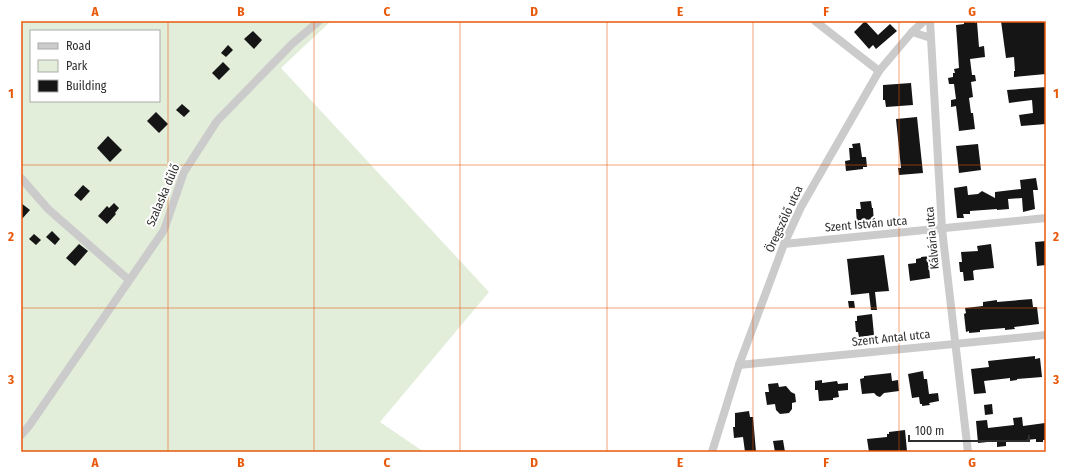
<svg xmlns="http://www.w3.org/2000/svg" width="1067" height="473" font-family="'Fira Sans Condensed',sans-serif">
<rect width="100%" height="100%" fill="#fff"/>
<path fill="#e2edda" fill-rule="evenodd" d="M21,21H331L281,68L489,292L380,422L424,452H26L21,448ZM31,31H159V101H31Z"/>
<g fill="#151515">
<polygon points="865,21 878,35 890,24 897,31 876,49 873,45 869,49 854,32"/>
<polygon points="964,21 975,21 975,23 977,22 979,47 984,46 985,57 970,59 972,75 975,75 976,81 971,82 973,97 969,98 971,113 973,113 975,129 959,131 956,106 951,107 951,100 956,99 954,84 949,84 948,78 953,77 953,73 955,73 954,69 959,68 956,25 964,24"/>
<polygon points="1001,21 1046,21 1046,74 1014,77 1014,71 1015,71 1014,57 1006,58"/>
<polygon points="253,31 262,40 254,49 244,39"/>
<polygon points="228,45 233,50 226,57 221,53"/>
<polygon points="223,62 230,69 219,80 212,73"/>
<polygon points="911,83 913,105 886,107 885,100 883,100 883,85"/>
<polygon points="1046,87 1046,124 1021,126 1019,115 1033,113 1032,100 1009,103 1007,90"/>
<polygon points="182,104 190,111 184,117 176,110"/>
<polygon points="156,112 168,124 159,133 147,121"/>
<polygon points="917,117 923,173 899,175 898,168 901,168 896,119"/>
<polygon points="108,136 122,150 110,162 97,148"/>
<polygon points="860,143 862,157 866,157 867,167 863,167 863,169 846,171 845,161 850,160 849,148 853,148 852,144"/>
<polygon points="978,144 981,170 959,173 956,146"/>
<polygon points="1036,178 1038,190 1033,190 1035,209 1023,212 1022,198 1008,199 1009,209 997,210 997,209 970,211 970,214 963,214 964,218 957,218 954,188 967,186 968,195 978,194 982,191 995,198 995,192 1021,189 1020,180"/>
<polygon points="83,185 90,191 81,201 74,195"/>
<polygon points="871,201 872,208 873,208 874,224 857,226 856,209 861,209 860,202"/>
<polygon points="21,203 30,210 21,220"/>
<polygon points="114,203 119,208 115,213 116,214 107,224 98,216 107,206 109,208"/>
<polygon points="52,231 60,239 55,245 46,237"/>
<polygon points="34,234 41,240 36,245 29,239"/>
<polygon points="1046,241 1046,265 1037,266 1035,242"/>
<polygon points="79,244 88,251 75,266 66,258"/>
<polygon points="991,244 994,268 975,270 973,271 974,280 964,281 963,272 960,272 959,262 962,262 961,252 978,251 977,246"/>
<polygon points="884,255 889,291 875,292 877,310 871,310 869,293 851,295 847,259"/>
<polygon points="930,256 931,267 929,267 930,278 910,281 908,264 916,263 916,259 921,258 921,257"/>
<polygon points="1032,299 1033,307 1037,307 1039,324 1014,327 1015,329 1005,330 1005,328 980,330 980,332 969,333 969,331 966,332 964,314 966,313 965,308 983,306 983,302 997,300 997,302"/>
<polygon points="848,301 854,301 855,308 849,308"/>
<polygon points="872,314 874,335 859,337 858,332 856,332 855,321 857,321 857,316"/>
<polygon points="1035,356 1035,359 1040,358 1042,377 1017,379 1017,380 1010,381 1010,378 984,381 986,393 974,394 971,369 989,367 988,361"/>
<polygon points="923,371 924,379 927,379 929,394 938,393 939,401 929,403 930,405 922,406 922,404 920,404 919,397 912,398 908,374"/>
<polygon points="891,373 892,381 898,380 899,391 884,393 880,397 877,396 874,393 862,394 860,379 864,378 864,376"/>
<polygon points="822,380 822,383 837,381 838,384 848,383 848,390 838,391 839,397 833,398 833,400 819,401 818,390 815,390 815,381"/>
<polygon points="778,383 779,387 786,386 791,392 795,394 796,402 792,403 792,409 789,413 780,414 776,410 775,404 767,405 765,392 769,392 768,384"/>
<polygon points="992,404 993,414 985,415 984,405"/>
<polygon points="749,411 750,417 753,417 756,452 745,452 743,437 734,438 733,427 735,427 735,413"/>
<polygon points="1022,417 1023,426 1045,423 1046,440 1043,440 1043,442 1036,442 1036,439 1006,442 1006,446 997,447 997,441 978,443 976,421 987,420 988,428 1014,425 1013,418"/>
<polygon points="905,430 907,451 869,452 867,439 887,437 887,434 889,434 889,432"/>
<polygon points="783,440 785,452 775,452 773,441"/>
</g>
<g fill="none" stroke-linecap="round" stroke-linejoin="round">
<g stroke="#cbcbcb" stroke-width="8">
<polyline points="815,21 879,71"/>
<polyline points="930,21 942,229 968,452"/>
<polyline points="912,32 931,38"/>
<polyline points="21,178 48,209 129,280"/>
<polyline points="784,244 1046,218"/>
<polyline points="739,365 1046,335"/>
<polyline points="21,435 29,426 164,230 184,172 217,121 292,44 319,21"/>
<polyline points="712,452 739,365 784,244 801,207 879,71 912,32 924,21"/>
</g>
</g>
<path fill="none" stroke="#e8590c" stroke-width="1" stroke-opacity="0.55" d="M168,21V452M314,21V452M460,21V452M607,21V452M753,21V452M899,21V452M21,165H1046M21,308H1046"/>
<g text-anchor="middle" stroke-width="4" stroke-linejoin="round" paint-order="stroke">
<g font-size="12" fill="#2e2e2e" stroke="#fff">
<text transform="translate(163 195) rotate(-67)" y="4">Szalaska dűlő</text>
<text transform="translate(784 219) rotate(-65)" y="4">Öregszőlő utca</text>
<text transform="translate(866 224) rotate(-5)" y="4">Szent István utca</text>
<text transform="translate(932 238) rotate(-95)" y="4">Kálvária utca</text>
<text transform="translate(891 338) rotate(-6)" y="4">Szent Antal utca</text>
</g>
</g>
<rect width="1067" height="473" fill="none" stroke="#ffffff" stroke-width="44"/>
<rect x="30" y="30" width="130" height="72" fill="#ffffff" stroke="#ababab"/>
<rect x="38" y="43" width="20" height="6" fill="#cbcbcb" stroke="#ababab"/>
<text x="66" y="50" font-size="12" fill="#2e2e2e">Road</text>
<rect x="38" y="60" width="20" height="12" fill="#e2edda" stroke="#ababab"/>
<text x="66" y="70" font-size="12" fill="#2e2e2e">Park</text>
<rect x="38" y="80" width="20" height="12" fill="#151515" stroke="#ababab"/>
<text x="66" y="90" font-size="12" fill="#2e2e2e">Building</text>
<path d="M909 435v6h120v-6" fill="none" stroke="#2e2e2e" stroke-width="2"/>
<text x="915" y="435" font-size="12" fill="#2e2e2e" stroke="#ffffff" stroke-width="3" paint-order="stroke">100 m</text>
<rect x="22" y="22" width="1023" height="429" fill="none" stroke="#e8590c" stroke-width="1.5"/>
<g font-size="13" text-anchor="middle" font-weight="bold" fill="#e8590c">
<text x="95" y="16">A</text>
<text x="241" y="16">B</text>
<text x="387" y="16">C</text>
<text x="534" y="16">D</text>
<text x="680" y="16">E</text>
<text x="826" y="16">F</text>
<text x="972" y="16">G</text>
<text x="11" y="98">1</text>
<text x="1056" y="98">1</text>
<text x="11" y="241">2</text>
<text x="1056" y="241">2</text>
<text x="11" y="384">3</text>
<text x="1056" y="384">3</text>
<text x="95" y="467">A</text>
<text x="241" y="467">B</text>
<text x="387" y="467">C</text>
<text x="534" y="467">D</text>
<text x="680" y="467">E</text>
<text x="826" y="467">F</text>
<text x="972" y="467">G</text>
</g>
</svg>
